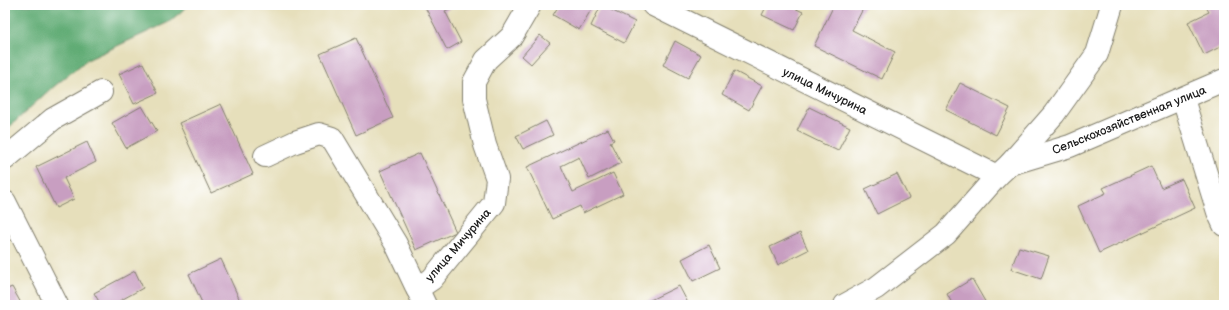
<svg xmlns="http://www.w3.org/2000/svg" width="1229" height="310" font-family="'Balsamiq Sans',sans-serif">
<rect width="100%" height="100%" fill="#fff"/>
<filter id="ink" filterUnits="userSpaceOnUse"><feTurbulence type="fractalNoise" baseFrequency=".025" numOctaves="2"/><feDisplacementMap in="SourceGraphic" scale="8" xChannelSelector="R" yChannelSelector="G"/><feConvolveMatrix kernelMatrix="1 2 1 2 8 2 1 2 1" color-interpolation-filters="sRGB"/></filter>
<filter id="wash" filterUnits="userSpaceOnUse"><feTurbulence type="fractalNoise" baseFrequency=".012" numOctaves="4" result="noise"/><feDisplacementMap in="SourceGraphic" scale="16" xChannelSelector="R" yChannelSelector="G"/><feGaussianBlur stdDeviation="0.9" result="paint"/><feColorMatrix in="noise" values="0 0 0 0 0 0 0 0 0 0 0 0 0 0 0 0 0 1.4 0 .05"/><feComposite in="paint" operator="in"/></filter>
<g filter="url(#wash)">
<rect width="100%" height="100%" fill="#e6dfbb"/>
<polygon fill="#61ac74" stroke="#3e6448" points="5,5 189,5 169,22 87,60 46,93 5,131"/>
<g id="blocks">
<g fill="#c89ec1">
<polygon points="424,5 457,5 445,11 461,42 447,50"/>
<polygon points="559,5 594,5 579,30 553,15"/>
<polygon points="601,5 635,22 624,43 591,26"/>
<polygon points="767,5 788,5 803,12 794,30 762,15"/>
<polygon points="834,5 865,5 852,30 895,52 882,79 814,46"/>
<polygon points="1205,5 1224,5 1224,45 1204,55 1188,22 1209,12"/>
<polygon points="540,35 550,43 531,64 522,56"/>
<polygon points="356,38 393,118 356,135 320,54"/>
<polygon points="675,41 701,55 688,78 663,65"/>
<polygon points="143,63 158,93 134,104 119,74"/>
<polygon points="734,71 762,86 749,110 722,95"/>
<polygon points="960,83 1010,108 996,135 946,110"/>
<polygon points="221,104 253,174 211,193 179,123"/>
<polygon points="142,106 157,131 126,148 112,123"/>
<polygon points="809,107 850,127 838,151 797,131"/>
<polygon points="546,121 553,135 523,149 516,136"/>
<polygon points="608,129 614,140 610,142 621,163 589,179 579,157 561,166 573,192 613,173 623,194 583,213 580,206 552,219 527,167"/>
<polygon points="87,142 96,162 64,178 74,199 56,208 36,167"/>
<polygon points="420,153 456,232 416,250 380,171"/>
<polygon points="1151,166 1161,188 1182,179 1195,208 1099,253 1078,206 1106,193 1103,188"/>
<polygon points="897,174 909,198 877,214 865,189"/>
<polygon points="800,233 808,250 778,265 770,247"/>
<polygon points="709,245 720,268 693,281 682,259"/>
<polygon points="1019,247 1049,256 1041,279 1011,269"/>
<polygon points="221,259 242,305 203,305 189,274"/>
<polygon points="135,271 143,288 112,305 101,305 94,293"/>
<polygon points="972,279 987,305 953,305 947,294"/>
<polygon points="679,286 689,305 640,305"/>
<polygon points="12,287 22,305 5,305 5,290"/>
</g>
</g>
</g>
<g filter="url(#ink)">
<use href="#blocks" fill-opacity="0" stroke="#817e6c" stroke-width="1"/>
<g fill="none" stroke-linecap="round" stroke-linejoin="round">
<defs>
<g id="minor">
<polyline points="653,5 997,176"/>
<polyline points="1183,99 1218,212 1224,225"/>
<polyline points="265,156 295,142 319,134 332,138 396,244 425,305"/>
<polyline points="5,159 53,119 101,92"/>
<polyline points="1010,164 1054,114 1097,54 1112,5"/>
<polyline points="5,202 57,305"/>
<polyline points="417,289 432,279 494,203 497,179 485,145 474,99 474,82 486,60 512,36 530,5"/>
<polyline points="845,305 876,288 946,234 997,176 1010,164 1070,146 1224,80"/>
</g>
</defs>
<use href="#minor" stroke="#817e6c" stroke-width="24"/>
<use href="#minor" stroke="#fff" stroke-width="22"/>
</g>
</g>
<g text-anchor="middle" stroke-width="3" stroke-linejoin="round" paint-order="stroke">
<g font-size="12" fill="#1c1c1c" stroke="#fff">
<text transform="translate(825 91) rotate(26)" y="4">улица Мичурина</text>
<text transform="translate(1129 120) rotate(-22)" y="4">Сельскохозяйственная улица</text>
<text transform="translate(458 245) rotate(-49)" y="4">улица Мичурина</text>
</g>
</g>
<rect width="1229" height="310" fill="none" stroke="#fff" stroke-width="20"/>
</svg>
